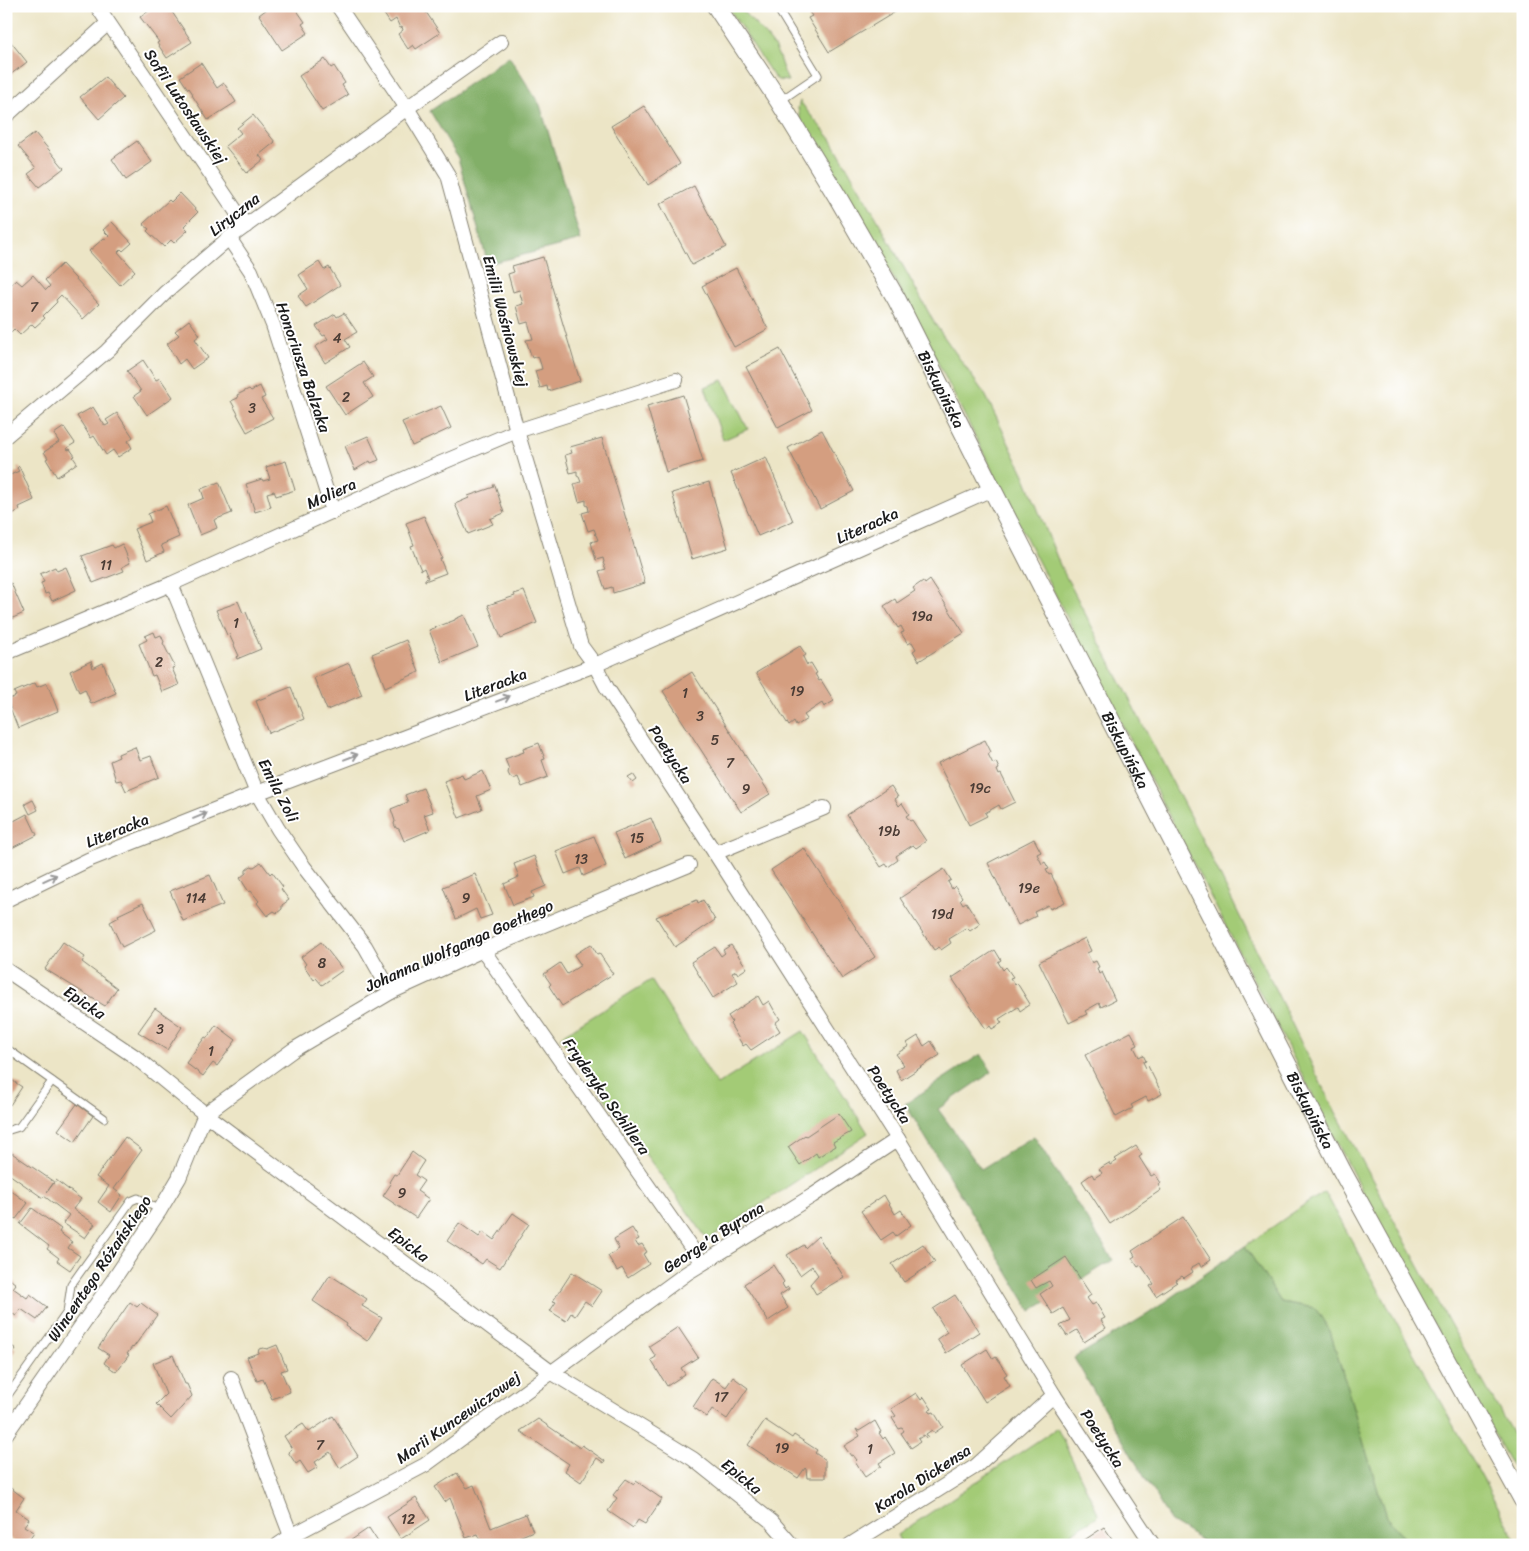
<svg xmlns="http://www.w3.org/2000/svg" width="1529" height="1551" font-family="Sriracha,sans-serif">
<rect width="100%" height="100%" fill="#fff"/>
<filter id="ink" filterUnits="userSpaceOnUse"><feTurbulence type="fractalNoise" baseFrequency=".02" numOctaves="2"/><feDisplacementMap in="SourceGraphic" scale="10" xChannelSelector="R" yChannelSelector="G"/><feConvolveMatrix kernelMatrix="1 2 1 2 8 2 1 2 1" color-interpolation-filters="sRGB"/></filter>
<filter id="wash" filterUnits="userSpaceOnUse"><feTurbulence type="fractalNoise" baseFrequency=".0096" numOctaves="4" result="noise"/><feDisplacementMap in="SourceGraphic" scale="20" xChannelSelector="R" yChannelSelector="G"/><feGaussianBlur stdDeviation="1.12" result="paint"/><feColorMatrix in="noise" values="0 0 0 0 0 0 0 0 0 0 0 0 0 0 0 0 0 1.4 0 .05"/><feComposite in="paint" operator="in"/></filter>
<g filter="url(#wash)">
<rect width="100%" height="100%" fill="#ece5c6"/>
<g fill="#a3cb76" stroke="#607449">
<path d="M727,6H738C750,20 765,33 775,48C781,59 782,71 788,81L778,80L774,77Z"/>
<polygon points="800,101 808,112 831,139 876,217 935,324 986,396 1025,477 1060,565 1211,857 1325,1092 1450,1324 1523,1452 1523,1486 1381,1228 1037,559 924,335 865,225 800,119 798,108"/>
<polygon points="723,380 748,429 723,440 705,387"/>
<polygon points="651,980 717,1085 803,1031 868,1133 708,1240 560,1037"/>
<polygon points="1325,1192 1519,1545 1411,1545 1386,1517 1330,1331 1315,1308 1281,1302 1245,1246 1304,1205"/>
<polygon points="1057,1428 1099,1515 1053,1545 902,1545 897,1535"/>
</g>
<g fill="#82af67" stroke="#4f6642">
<polygon points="509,56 540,105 581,240 488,264 458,158 430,111"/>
<polygon points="981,1054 992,1072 938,1109 981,1169 1034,1136 1113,1260 1031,1311 905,1104"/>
<polygon points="1245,1246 1281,1302 1315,1308 1330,1331 1386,1517 1411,1545 1209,1545 1171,1522 1074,1358 1148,1314"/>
</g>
<g id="blocks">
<g fill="#d49e80">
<polygon points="156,6 168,6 192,42 167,58 157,43 159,42 140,17"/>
<polygon points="271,6 294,6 305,22 302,24 308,33 282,50 259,15"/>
<polygon points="382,6 422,6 440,33 416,49 413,45 408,49 398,34 403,30 402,27 400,28 396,19 390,23 380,8"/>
<polygon points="805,6 905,6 829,52 808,18 812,16"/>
<polygon points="6,36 27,62 6,78"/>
<polygon points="325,59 331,68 334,66 345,83 342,85 348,95 322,111 299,76"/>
<polygon points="201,63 217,88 224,83 236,102 208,120 192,95 193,94 189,88 188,89 180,77"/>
<polygon points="105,77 123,98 99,119 80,97"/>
<polygon points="644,106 680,164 648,185 611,126"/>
<polygon points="253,115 275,142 259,155 263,160 247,173 225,146 241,133 237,128"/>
<polygon points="35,133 64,168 39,187 28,174 36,168 18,146"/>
<polygon points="137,141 152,162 126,180 112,159"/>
<polygon points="694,186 726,247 692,265 660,204"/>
<polygon points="180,193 198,212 184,226 188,230 174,243 171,240 164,247 147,231 149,229 143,224 169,200 171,202"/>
<polygon points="112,222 132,243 123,251 121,249 118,252 135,271 120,285 89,251 104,238 106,239 109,236 103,230"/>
<polygon points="543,257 580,381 548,391 547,386 540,388 535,371 542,369 541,365 538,356 532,358 526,340 533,339 528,322 521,324 516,306 523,304 519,290 513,292 508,274 514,272 512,266"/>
<polygon points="319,262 324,270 329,267 340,285 306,307 298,296 308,289 299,275"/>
<polygon points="62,264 99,304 83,319 61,295 56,300 57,302 43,316 45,318 35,327 32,324 20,335 14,329 10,333 6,329 6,302 9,300 6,297 6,289 16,280 22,285 33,275 46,290 50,286 45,280"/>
<polygon points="736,268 768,329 734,347 702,286"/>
<polygon points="344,313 357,332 345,339 350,347 325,363 315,347 328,339 325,335 323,336 316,326 335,314 337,317"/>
<polygon points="189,320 200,335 195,339 208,358 192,369 185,359 179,364 167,344 179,335 175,331"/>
<polygon points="780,349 812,410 778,428 746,367"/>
<polygon points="143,360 156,380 160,378 173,397 147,415 134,396 141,391 127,371"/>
<polygon points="363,362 373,377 364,383 373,397 345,415 326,386"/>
<polygon points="260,386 265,397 261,399 273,418 247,432 237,414 238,414 231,401 238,398 237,395 249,389 251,391"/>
<polygon points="683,395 703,461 666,472 647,406"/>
<polygon points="441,406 451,428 412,446 402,422"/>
<polygon points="93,407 105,426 109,424 106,420 117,413 133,437 128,441 132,448 118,457 113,450 106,455 94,436 91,438 77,416"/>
<polygon points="64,427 75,443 67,448 68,450 70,449 75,456 73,457 77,463 57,477 46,459 48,458 44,452 59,442 54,434"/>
<polygon points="822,430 854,491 820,509 788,448"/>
<polygon points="368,436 379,460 371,463 370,461 355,470 345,446"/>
<polygon points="602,438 645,583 613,593 612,587 605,589 599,571 606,569 603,563 604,562 603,558 596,560 591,542 598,540 596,535 594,534 596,534 594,529 588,531 582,513 589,511 588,506 586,505 586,500 579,502 574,484 581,482 579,477 577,476 577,471 570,473 565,455 572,453 570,447"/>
<polygon points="766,457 793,521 758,536 731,473"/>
<polygon points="286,461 295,490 276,496 274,491 267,493 271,507 255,512 246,484 262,479 263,481 270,479 266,467"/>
<polygon points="19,466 34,500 19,507 20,510 6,517 6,477 19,471 17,468"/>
<polygon points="219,482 232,513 214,520 217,528 200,535 188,505 204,498 201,489"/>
<polygon points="709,482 728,548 692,559 672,493"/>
<polygon points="493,485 495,485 504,513 490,519 493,524 468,534 455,504 469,498 468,496 494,487"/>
<polygon points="166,506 179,537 161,545 164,552 147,560 134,529 151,522 148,514"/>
<polygon points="424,516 442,558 440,559 446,573 425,581 425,579 428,578 424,568 421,570 411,546 414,545 406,523"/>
<polygon points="122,544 130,563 122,567 124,571 93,583 82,556 112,545 114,548"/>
<polygon points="55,567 57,571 66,567 76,590 52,601 48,593 45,594 41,583 44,582 40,574"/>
<polygon points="930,580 964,633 919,661 913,651 916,649 912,642 908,644 901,633 904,632 901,626 898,628 884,606 895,599 897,603 915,591 913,588 923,581 925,584"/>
<polygon points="11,583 24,613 6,621 6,585"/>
<polygon points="524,591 537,623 501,638 488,605 515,596 514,594"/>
<polygon points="238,601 243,613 246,612 261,649 237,659 236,657 239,656 229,634 227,635 216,610 236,603"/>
<polygon points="464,615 478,647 442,662 429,630 455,620 455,619"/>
<polygon points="154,632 156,637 161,635 164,642 163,643 175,667 172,668 179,685 162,692 155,675 152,676 139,644 147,640 145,636"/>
<polygon points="406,640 419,672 385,687 372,654"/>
<polygon points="800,646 806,655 803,657 807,665 811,663 817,673 815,674 819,681 821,680 834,701 824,707 822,703 804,715 807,719 796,726 794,722 789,726 756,673"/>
<polygon points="91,661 93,668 103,663 116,693 91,704 85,689 79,692 70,671"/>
<polygon points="349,663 362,695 327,710 314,678"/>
<polygon points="692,672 770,794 741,812 663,691"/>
<polygon points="35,683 37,687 47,683 58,711 18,728 7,700 16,696 14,692"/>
<polygon points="291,687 304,719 269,733 256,701"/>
<polygon points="985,740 991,752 988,754 993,764 996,762 999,769 997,770 999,775 1001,774 1015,802 1001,809 999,805 985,813 987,816 969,825 938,763"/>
<polygon points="539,743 545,759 542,760 548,777 522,787 518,777 513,779 510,777 508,773 509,769 505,759 524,752 523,749"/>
<polygon points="135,747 140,760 151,756 159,777 126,791 121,780 116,781 110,761 119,757 118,754"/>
<polygon points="483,771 491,790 477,796 482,809 459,818 444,781 462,774 464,779"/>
<polygon points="633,774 637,780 633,783 628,777"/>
<polygon points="891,786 898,797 895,799 899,806 902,803 909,814 906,816 910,821 912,820 926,841 916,848 913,845 896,856 898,860 888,867 886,864 881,867 847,815"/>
<polygon points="423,788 433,812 424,815 430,830 404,841 399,829 396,828 394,824 395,821 391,809 408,802 405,795"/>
<polygon points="33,800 38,810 30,814 25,804"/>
<polygon points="27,814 37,835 6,851 6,821 8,820 10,823"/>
<polygon points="651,818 661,842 625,859 614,833"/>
<polygon points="594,836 606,866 583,876 580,868 565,874 556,851"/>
<polygon points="1034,839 1041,852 1037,854 1042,864 1045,862 1049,869 1046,870 1049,875 1051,874 1065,902 1050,909 1048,905 1034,912 1036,916 1018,925 988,863"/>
<polygon points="804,848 875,957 842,979 771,870"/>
<polygon points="534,856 546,886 532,892 534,897 513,905 504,884 519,877 514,864"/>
<polygon points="261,862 270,874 272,872 283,887 281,889 289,900 282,905 282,909 277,913 274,911 267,916 257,903 259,901 251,891 249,892 240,878 246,873 246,870 251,866 254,867"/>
<polygon points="944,869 951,880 948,882 952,889 955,886 962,897 960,899 963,904 966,902 980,924 970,931 967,928 949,939 951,943 941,950 939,947 934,950 900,898"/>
<polygon points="475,874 492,915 480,919 476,909 456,919 443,887"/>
<polygon points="210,875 223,905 183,921 170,891"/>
<polygon points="697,900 698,903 703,900 715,920 675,947 656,917"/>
<polygon points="143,903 156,930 122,947 110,922 119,917 118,915"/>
<polygon points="1085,938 1091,951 1087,953 1092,963 1096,961 1099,967 1097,968 1099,974 1102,972 1115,1000 1101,1007 1099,1003 1085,1011 1087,1014 1069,1023 1039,962"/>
<polygon points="63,942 85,957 82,962 117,988 105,1006 45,969"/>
<polygon points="321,942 343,970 322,985 316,978 314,980 304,966 306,964 301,957"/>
<polygon points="591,944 597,954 599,953 613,974 562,1006 549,986 551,984 544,974 560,963 567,974 581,965 574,955"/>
<polygon points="731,945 747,968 738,974 736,971 732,973 738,982 713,998 691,962 715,947 721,956 725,953 723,950"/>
<polygon points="995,950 1001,960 998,962 1003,970 1006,967 1013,977 1010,978 1015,985 1017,983 1030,1004 1020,1011 1018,1007 999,1019 1002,1023 992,1029 990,1026 986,1029 952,978"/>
<polygon points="758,996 763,1005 769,1001 774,1010 780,1019 775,1023 780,1031 751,1050 746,1044 743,1046 730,1024 732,1022 728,1016"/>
<polygon points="155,1008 182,1027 167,1050 138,1032"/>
<polygon points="216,1025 236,1040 217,1066 213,1063 203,1076 186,1063 205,1037 207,1038"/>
<polygon points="1131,1032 1138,1045 1134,1047 1139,1057 1143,1055 1146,1061 1143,1062 1146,1068 1148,1066 1162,1094 1148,1101 1146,1097 1131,1105 1133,1108 1116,1117 1085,1055"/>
<polygon points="918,1036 924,1046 931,1041 940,1055 901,1080 896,1070 904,1065 896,1054 909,1046 907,1043"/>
<polygon points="6,1074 10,1077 10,1079 22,1087 10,1105 6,1102"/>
<polygon points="77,1104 93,1116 75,1142 58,1130"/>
<polygon points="839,1114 851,1132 833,1142 835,1146 818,1157 816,1153 800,1165 788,1147 805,1135 806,1136"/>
<polygon points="125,1137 142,1150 114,1189 122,1195 111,1212 98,1202 109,1186 96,1177"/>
<polygon points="1136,1146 1142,1155 1139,1157 1151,1176 1155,1174 1161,1183 1158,1185 1161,1190 1110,1224 1082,1181 1092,1174 1094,1178 1102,1173 1099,1169 1109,1163 1110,1165 1117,1161 1115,1159"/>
<polygon points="6,1149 54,1182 47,1192 56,1180 81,1199 73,1209 95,1224 85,1238 63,1223 69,1215 44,1196 43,1198 6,1172"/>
<polygon points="412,1152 424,1161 415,1175 424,1181 417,1191 429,1199 416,1218 383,1196 391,1184 389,1182 394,1174 397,1175"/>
<polygon points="6,1187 28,1203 16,1219 6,1212"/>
<polygon points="884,1195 895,1214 901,1210 911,1225 896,1236 893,1232 881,1240 861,1211"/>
<polygon points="32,1208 61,1229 59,1232 72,1242 68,1248 80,1256 70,1270 57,1261 59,1258 47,1249 49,1246 20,1224"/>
<polygon points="513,1213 529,1224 500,1268 486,1259 482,1264 447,1241 459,1223 479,1237 483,1232 494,1240"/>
<polygon points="1183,1217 1211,1260 1201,1267 1199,1263 1191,1268 1193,1272 1184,1278 1182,1276 1176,1280 1177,1282 1156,1296 1150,1286 1154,1284 1141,1265 1138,1267 1132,1258 1135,1256 1132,1251"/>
<polygon points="632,1228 639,1239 635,1241 638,1246 642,1244 647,1252 643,1254 649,1264 628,1278 622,1268 617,1271 608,1256 619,1249 614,1239"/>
<polygon points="818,1236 844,1277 816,1294 810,1284 818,1275 812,1266 800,1275 787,1255 804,1245 805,1248"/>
<polygon points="923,1244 935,1262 904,1282 892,1264"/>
<polygon points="1066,1257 1091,1295 1087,1298 1092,1305 1096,1303 1105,1318 1101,1320 1106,1328 1084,1342 1077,1330 1067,1336 1060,1326 1070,1320 1063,1308 1053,1314 1040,1294 1052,1286 1049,1281 1036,1288 1031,1280"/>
<polygon points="773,1265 784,1282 782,1284 785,1289 788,1287 789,1289 780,1295 788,1308 768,1321 744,1284"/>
<polygon points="572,1272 602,1291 592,1306 585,1301 575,1316 571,1313 566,1321 550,1311 556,1302 553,1301"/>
<polygon points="330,1275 367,1299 362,1306 382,1318 367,1341 346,1326 347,1324 313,1301"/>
<polygon points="6,1276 16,1284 13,1288 27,1298 30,1294 47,1307 37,1320 21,1309 16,1316 6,1309"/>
<polygon points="955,1295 979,1332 946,1353 937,1339 947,1332 933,1309"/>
<polygon points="130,1302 137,1307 141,1303 157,1315 133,1348 132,1347 127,1354 129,1355 116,1372 104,1363 109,1355 98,1348"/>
<polygon points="678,1327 698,1357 681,1368 685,1374 667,1386 651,1360 656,1357 649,1346"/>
<polygon points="6,1342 16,1349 6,1363"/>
<polygon points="277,1345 287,1369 281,1371 290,1392 272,1399 263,1379 257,1381 247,1357 258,1353 259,1349 263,1348 267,1349"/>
<polygon points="987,1349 993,1359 996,1357 1007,1374 1004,1376 1010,1386 985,1402 962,1365"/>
<polygon points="173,1355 185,1384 187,1384 192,1396 171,1419 156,1404 166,1394 153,1363"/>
<polygon points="733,1377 748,1388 727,1419 712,1409 707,1417 693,1407 712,1378 726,1387"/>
<polygon points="916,1393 921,1400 924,1397 932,1409 929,1410 931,1413 934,1412 943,1427 934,1433 932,1430 926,1434 928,1437 926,1438 924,1435 918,1439 920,1442 911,1448 901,1433 904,1431 902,1428 899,1429 892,1418 896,1416 891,1409"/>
<polygon points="333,1416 358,1456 340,1468 330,1452 315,1462 318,1467 308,1473 300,1461 296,1464 288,1452 292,1449 284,1436 303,1424 309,1432"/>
<polygon points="538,1419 580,1448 582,1445 605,1461 604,1463 597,1458 581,1482 565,1471 569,1464 520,1431"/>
<polygon points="765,1420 792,1438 794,1435 817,1450 815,1453 825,1460 825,1478 807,1478 806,1469 805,1468 798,1478 748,1445"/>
<polygon points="875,1421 881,1432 879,1433 883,1439 885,1437 895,1453 879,1463 881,1466 865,1477 855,1462 857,1460 853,1455 851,1456 844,1446 860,1436 856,1429 859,1431"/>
<polygon points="457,1473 467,1488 474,1485 491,1528 526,1514 533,1531 501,1545 483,1545 478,1534 466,1538 450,1498 445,1502 435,1487"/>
<polygon points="626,1479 634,1484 636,1481 662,1499 645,1524 638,1520 633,1528 608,1511 617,1498 613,1495"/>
<polygon points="8,1486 24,1498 16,1510 29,1519 24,1526 34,1532 25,1545 19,1545 6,1536 6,1489"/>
<polygon points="416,1498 430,1520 401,1539 387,1517"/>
<polygon points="1104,1527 1113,1540 1110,1542 1111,1545 1077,1545"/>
<polygon points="369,1528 380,1545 344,1545"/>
</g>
</g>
</g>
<g filter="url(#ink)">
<use href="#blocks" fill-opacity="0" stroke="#848071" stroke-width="1"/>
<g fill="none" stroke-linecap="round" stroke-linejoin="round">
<defs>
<g id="service">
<polyline points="776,6 818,75 780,101"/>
<polyline points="6,1048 104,1118"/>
<polyline points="6,1131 19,1127 52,1081"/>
<polyline points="6,1398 67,1312 71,1285 131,1201 138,1198 160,1210"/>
</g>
<g id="minor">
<polyline points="97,6 246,226"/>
<polyline points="338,6 407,108 448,175 517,431 581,646 595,665 607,688 715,853 898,1139 1054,1395 1153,1545"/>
<polyline points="6,116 108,23"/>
<polyline points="229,238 251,271 273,325 333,512"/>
<polyline points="6,436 107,351 166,292 229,238 407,108 501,42"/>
<polyline points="171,584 257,793 278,829 304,867 365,946 391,992"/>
<polyline points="6,653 171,584 415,474 517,431 676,380"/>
<polyline points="715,853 824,808"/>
<polyline points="6,900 88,860 257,793 595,665 992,489"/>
<polyline points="483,950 702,1263"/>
<polyline points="6,970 134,1056 205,1114 551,1372 693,1459 772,1522 792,1545"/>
<polyline points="231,1378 291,1536"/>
<polyline points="6,1434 116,1276 160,1210 179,1178 205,1114 293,1050 391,992 483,950 689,865"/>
<polyline points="278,1545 291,1536 425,1465 687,1273 812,1196 898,1139"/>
<polyline points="850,1545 976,1466 1054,1395"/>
</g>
<g id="tertiary">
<path id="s1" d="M716,6L779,101L837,196L897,300L992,489L1342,1171L1523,1500"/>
</g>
</defs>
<use href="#service" stroke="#848071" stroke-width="9"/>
<use href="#minor" stroke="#848071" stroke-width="16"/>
<use href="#tertiary" stroke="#848071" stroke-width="20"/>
<use href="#service" stroke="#fff" stroke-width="7"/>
<use href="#minor" stroke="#fff" stroke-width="14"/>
<use href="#tertiary" stroke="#fff" stroke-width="18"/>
</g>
<defs><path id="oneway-shaft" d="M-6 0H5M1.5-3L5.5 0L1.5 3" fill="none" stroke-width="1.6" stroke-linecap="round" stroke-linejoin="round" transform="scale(1.25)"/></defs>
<g stroke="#999">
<use href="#oneway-shaft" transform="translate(503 699) rotate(-21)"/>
<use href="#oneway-shaft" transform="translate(351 757) rotate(-21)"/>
<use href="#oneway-shaft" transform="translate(200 816) rotate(-22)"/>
<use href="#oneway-shaft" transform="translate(50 878) rotate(-25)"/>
</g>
</g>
<g text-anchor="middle" stroke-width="4" stroke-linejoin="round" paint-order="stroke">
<g font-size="14" fill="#4a3c35">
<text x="34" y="312">7</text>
<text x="337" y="343">4</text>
<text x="346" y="402">2</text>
<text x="252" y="413">3</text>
<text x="106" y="570">11</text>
<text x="922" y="621">19a</text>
<text x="236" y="628">1</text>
<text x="159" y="667">2</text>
<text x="797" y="696">19</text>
<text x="685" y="698">1</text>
<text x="700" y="721">3</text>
<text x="715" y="745">5</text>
<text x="730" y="768">7</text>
<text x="980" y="793">19c</text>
<text x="746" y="794">9</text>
<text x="889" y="836">19b</text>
<text x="637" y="843">15</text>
<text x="581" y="864">13</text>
<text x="1029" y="893">19e</text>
<text x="196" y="903">114</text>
<text x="466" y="903">9</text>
<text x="942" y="919">19d</text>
<text x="322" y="968">8</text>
<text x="160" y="1034">3</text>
<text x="211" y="1056">1</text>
<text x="402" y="1198">9</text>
<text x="721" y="1402">17</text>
<text x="320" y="1450">7</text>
<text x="782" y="1453">19</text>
<text x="870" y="1454">1</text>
<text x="408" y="1524">12</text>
</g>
<g font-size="16" fill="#1c1c1c" stroke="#fff">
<text transform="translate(186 106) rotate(56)" y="6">Sofii Lutosławskiej</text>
<text transform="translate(234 214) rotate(-38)" y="6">Liryczna</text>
<text transform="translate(506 321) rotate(75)" y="6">Emilii Waśniowskiej</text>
<text transform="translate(304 367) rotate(71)" y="6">Honoriusza Balzaka</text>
<text dy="6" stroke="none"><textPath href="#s1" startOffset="445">Biskupińska</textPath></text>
<text transform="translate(331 493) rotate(-24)" y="6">Moliera</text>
<text transform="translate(867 525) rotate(-24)" y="6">Literacka</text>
<text transform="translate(495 684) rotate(-21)" y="6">Literacka</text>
<text dy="6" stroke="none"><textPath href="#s1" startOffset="850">Biskupińska</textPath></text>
<text transform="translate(671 754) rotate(57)" y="6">Poetycka</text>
<text transform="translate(279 790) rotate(63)" y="6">Emila Zoli</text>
<text transform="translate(117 830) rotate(-22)" y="6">Literacka</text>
<text transform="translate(459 945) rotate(-24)" y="6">Johanna Wolfganga Goethego</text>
<text transform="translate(85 1002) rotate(34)" y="6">Epicka</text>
<text transform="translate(890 1094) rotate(57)" y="6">Poetycka</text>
<text transform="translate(607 1096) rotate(55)" y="6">Fryderyka Schillera</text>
<text dy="6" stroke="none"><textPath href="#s1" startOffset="1255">Biskupińska</textPath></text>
<text transform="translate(713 1237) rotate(-33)" y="6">George'a Byrona</text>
<text transform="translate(409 1244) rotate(37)" y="6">Epicka</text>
<text transform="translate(99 1268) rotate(-56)" y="6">Wincentego Różańskiego</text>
<text transform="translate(458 1417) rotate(-35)" y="6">Marii Kuncewiczowej</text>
<text transform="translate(1103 1438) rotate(57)" y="6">Poetycka</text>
<text transform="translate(742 1476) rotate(39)" y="6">Epicka</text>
<text transform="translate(922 1478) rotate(-33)" y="6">Karola Dickensa</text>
</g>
</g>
<rect width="1529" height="1551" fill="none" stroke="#fff" stroke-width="25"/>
</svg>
